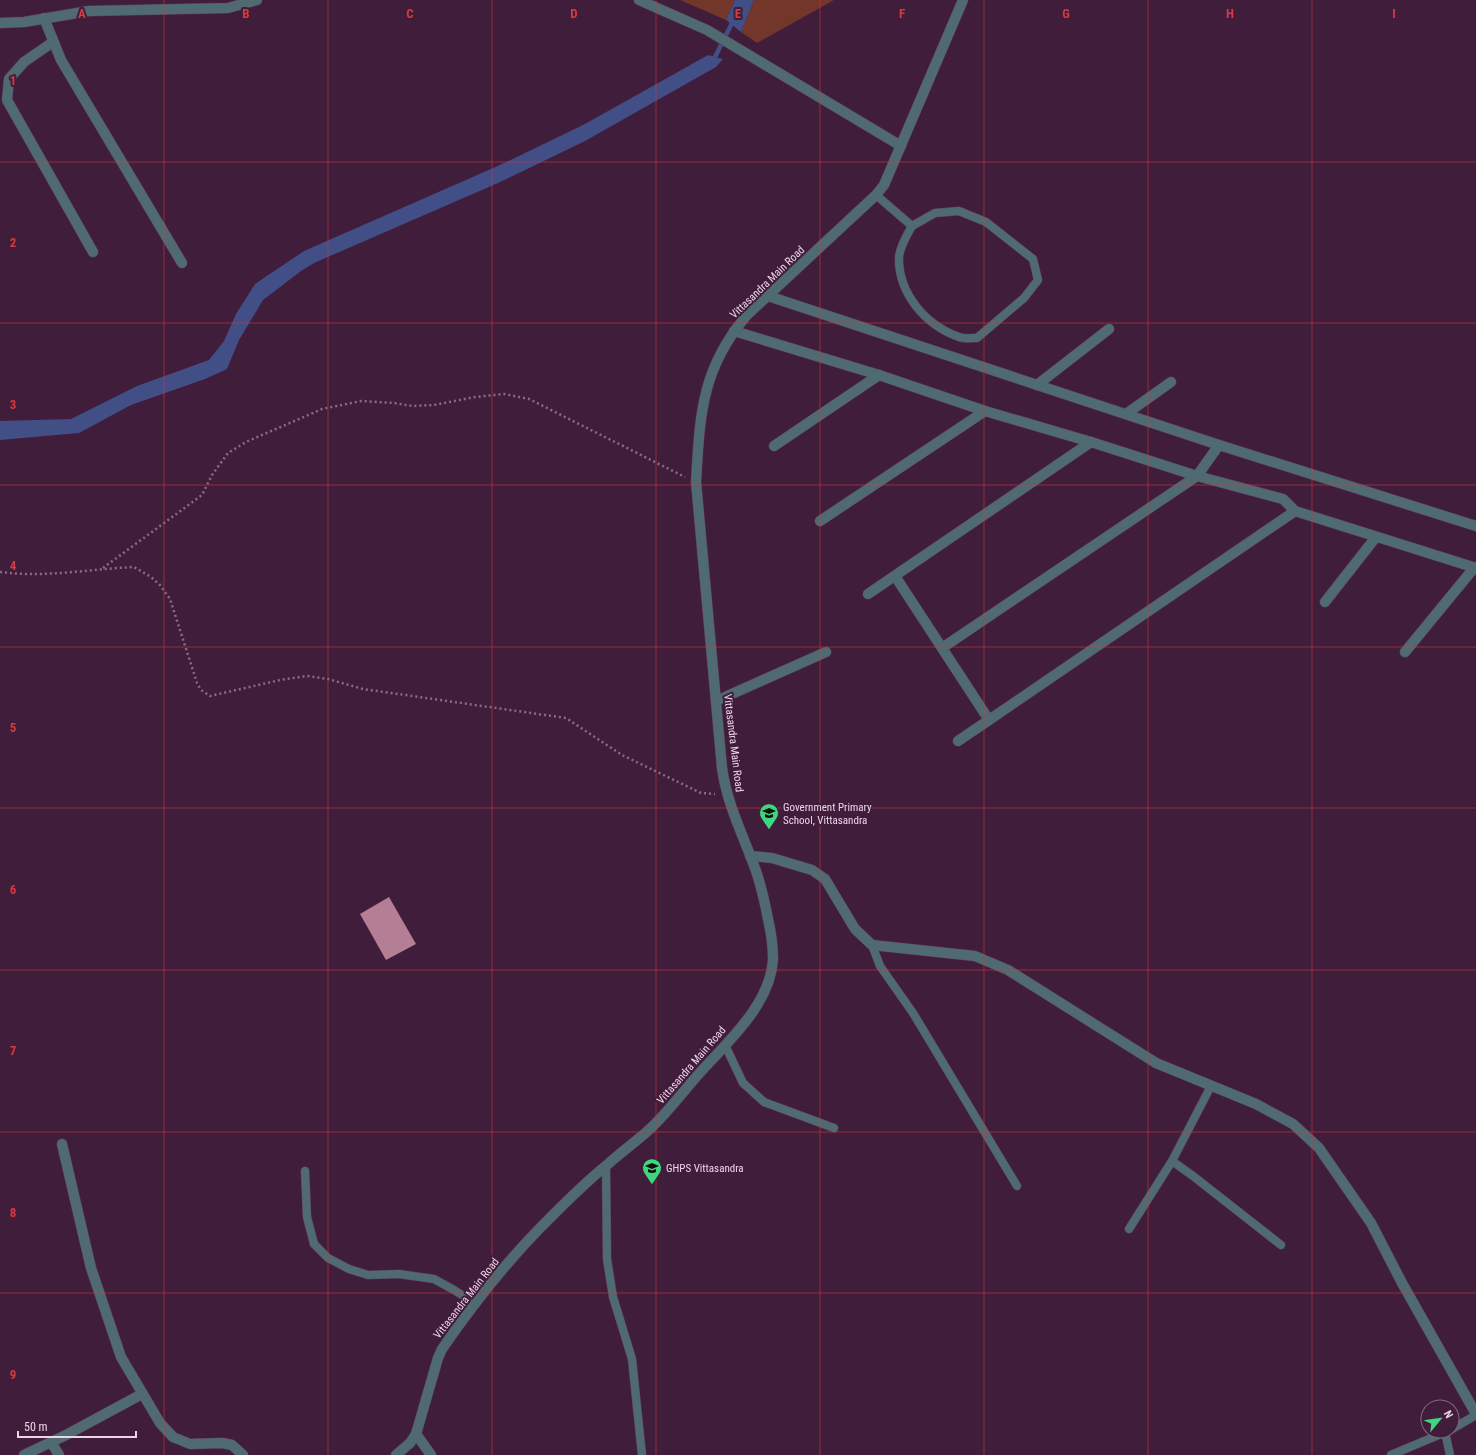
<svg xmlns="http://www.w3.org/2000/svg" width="1476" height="1455" font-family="'Roboto Condensed',sans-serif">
<rect width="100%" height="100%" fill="#411d3c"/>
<g fill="#72362a">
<polygon points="680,0 735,0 726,20"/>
<polygon points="754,0 834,0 757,43 741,32"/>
</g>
<g fill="#424e86">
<polygon points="735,0 754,0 741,32 726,20"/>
<polygon points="708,55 723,59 716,67 585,141 498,183 314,263 301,271 263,300 239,340 227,369 205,379 131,405 79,433 0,440 0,421 71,419 137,386 209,360 224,341 236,314 255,284 304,251 500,165 585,124"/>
</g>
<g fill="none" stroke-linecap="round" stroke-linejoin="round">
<polyline stroke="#424e86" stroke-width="4.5" points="713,61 734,19"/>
</g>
<polygon fill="#b47e94" points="389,897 416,944 386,960 360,914"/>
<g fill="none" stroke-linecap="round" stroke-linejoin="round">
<defs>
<g id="service">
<path d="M876,195L912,226L935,213L959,211L986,222L1033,259L1038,280L1024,298L977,338C972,338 964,339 959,337C925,325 898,293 899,257C900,246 907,235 912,226"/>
<polyline points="872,945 880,966 913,1013 1017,1186"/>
<polyline points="725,1045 743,1083 764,1102 834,1128"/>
<polyline points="1211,1086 1172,1161 1193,1176 1281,1245"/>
<polyline points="606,1165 607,1259 613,1297 632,1359 642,1455"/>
<polyline points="305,1171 307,1217 314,1244 328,1258 349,1269 368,1275 399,1274 434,1279 454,1290 476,1304"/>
<polyline points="1129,1229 1172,1161"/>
<polyline points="1452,1429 1476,1415"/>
<polyline points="1445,1432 1450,1455"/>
<polyline points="1391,1455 1448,1431"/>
</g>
<g id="minor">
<polyline points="639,0 707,30 901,146"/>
<polyline points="44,18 61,60 182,263"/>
<polyline points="0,23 24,22 89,11 228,8 257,0"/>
<polyline points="53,42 24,62 9,79 7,100 93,252"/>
<polyline points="768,296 1219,445 1476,526"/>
<polyline points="734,331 879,375 985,411 1091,442 1197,476 1283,499 1295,511 989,720 895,576"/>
<polyline points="1037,385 1109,329"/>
<polyline points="1126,414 1171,382"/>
<polyline points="774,446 879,375"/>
<polyline points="1295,511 1476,568"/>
<polyline points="820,521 985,411"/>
<polyline points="868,594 1091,442"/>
<polyline points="1325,602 1376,537"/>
<polyline points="942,648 1197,476 1219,445"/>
<polyline points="1405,652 1474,568"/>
<polyline points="716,701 826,652"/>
<polyline points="958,741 989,720"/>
<polyline points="750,856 772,858 812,870 825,879 855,929 872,945 975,956 1008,970 1156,1063 1256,1104 1293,1124 1319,1148 1371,1223 1402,1283 1476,1414"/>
<polyline points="62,1144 91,1268 121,1357 160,1423 173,1437 190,1444 222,1443 232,1445 243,1455"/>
<polyline points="416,1434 431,1455"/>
<polyline points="51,1442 59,1455"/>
<polyline points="24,1455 66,1435 142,1394"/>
</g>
<path id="tertiary" d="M396,1455L410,1443L416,1434L438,1358L442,1349C471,1307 503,1266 539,1229C561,1207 583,1184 607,1165C621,1152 637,1141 651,1128C671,1109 687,1086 706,1066C733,1037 771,1001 773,959C773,945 771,932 768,919C765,903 761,886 756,871C744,837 727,805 722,768L696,482C700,415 701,369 747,315L876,195L884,185L963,0"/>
</defs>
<use href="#service" stroke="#5d3a58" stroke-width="9"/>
<use href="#minor" stroke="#5d3a58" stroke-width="11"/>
<use href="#tertiary" stroke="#5d3a58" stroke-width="11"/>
<g stroke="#8a6c85" stroke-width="2.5" stroke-dasharray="2 3" stroke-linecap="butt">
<polyline points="103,568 202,495 212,475 228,453 246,442 322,409 361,401 394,403 413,406 434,405 475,397 504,394 529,399 685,477"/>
<path d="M0,572C44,578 90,569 134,567L151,577L160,585L170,599L197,683L201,690L210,696L280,680L307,676L328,679L363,689L566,718L622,755L701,793L715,794"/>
</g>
<use href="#service" stroke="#4f6a70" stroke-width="8"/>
<use href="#minor" stroke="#4f6a70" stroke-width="10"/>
<use href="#tertiary" stroke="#4f6a70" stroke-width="10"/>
</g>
<path fill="none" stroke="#d8393b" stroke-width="1" stroke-opacity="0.55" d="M164,0V1455M328,0V1455M492,0V1455M656,0V1455M820,0V1455M984,0V1455M1148,0V1455M1312,0V1455M0,162H1476M0,323H1476M0,485H1476M0,647H1476M0,808H1476M0,970H1476M0,1132H1476M0,1293H1476"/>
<defs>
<symbol id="school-pin" viewBox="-11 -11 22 30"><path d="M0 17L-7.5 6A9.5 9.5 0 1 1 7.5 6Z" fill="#3dd77d" stroke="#411d3c"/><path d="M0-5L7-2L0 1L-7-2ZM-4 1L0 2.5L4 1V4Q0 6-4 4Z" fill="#111"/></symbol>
</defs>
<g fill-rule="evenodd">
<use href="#school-pin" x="758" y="802" width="22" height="30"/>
<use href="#school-pin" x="641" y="1157" width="22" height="30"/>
</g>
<g text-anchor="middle" stroke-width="4" stroke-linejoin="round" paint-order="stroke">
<g font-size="11" fill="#edd5e8" stroke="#411d3c">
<text transform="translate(767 282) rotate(-44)" y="4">Vittasandra Main Road</text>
<text transform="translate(734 743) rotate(83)" y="4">Vittasandra Main Road</text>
<text transform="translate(691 1065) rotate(-49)" y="4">Vittasandra Main Road</text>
<text transform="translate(466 1298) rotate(-52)" y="4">Vittasandra Main Road</text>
</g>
<g font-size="11" fill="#edd5e8" stroke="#411d3c" text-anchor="start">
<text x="783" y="811">Government Primary<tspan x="783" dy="13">School, Vittasandra</tspan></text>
<text x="666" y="1172">GHPS Vittasandra</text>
</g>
</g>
<g font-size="13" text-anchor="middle" font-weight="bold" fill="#d8393b" stroke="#411d3c" stroke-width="4" stroke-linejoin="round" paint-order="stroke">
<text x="82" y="18">A</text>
<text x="246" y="18">B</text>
<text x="410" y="18">C</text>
<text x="574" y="18">D</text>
<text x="738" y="18">E</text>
<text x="902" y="18">F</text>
<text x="1066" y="18">G</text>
<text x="1230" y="18">H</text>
<text x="1394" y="18">I</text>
<text x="13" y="85">1</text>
<text x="13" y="247">2</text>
<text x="13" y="409">3</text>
<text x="13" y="570">4</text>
<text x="13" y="732">5</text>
<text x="13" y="894">6</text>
<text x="13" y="1055">7</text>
<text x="13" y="1217">8</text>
<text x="13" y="1379">9</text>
</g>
<g transform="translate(1440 1419) rotate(61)"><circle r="19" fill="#411d3c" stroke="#866781"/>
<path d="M0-3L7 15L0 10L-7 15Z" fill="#3dd77d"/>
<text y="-6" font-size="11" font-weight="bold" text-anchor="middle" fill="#edd5e8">N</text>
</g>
<path d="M18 1431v6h118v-6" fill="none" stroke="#edd5e8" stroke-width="2"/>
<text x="24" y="1431" font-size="12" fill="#edd5e8" stroke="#411d3c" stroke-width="3" paint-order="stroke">50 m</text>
</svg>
